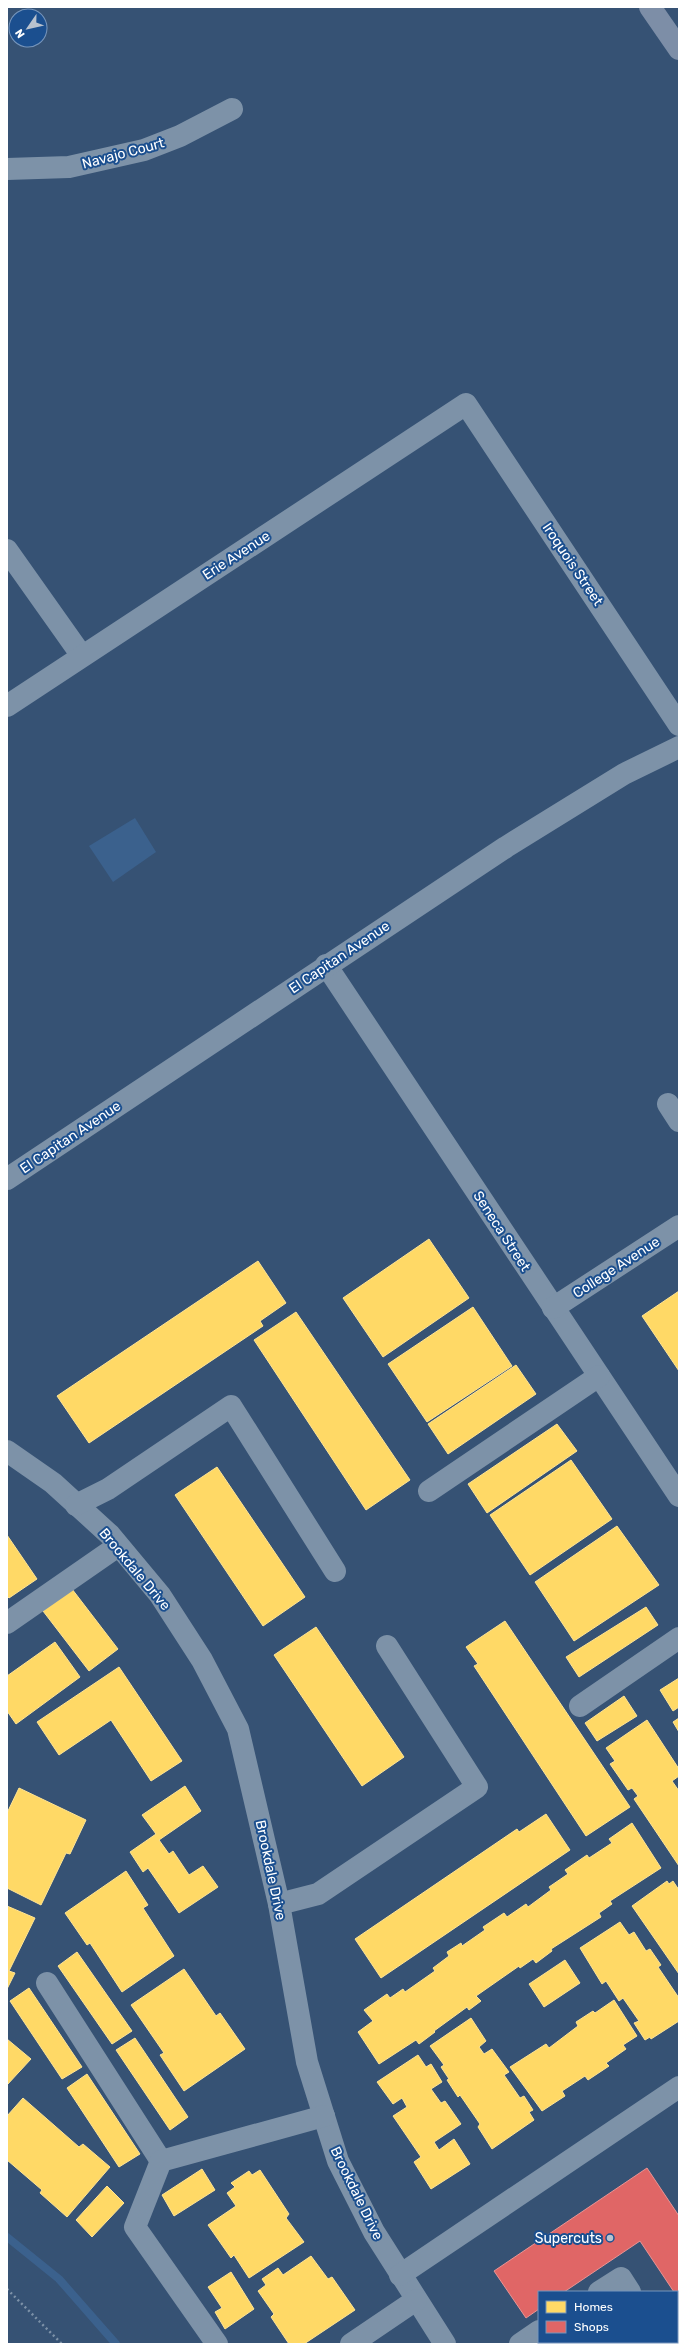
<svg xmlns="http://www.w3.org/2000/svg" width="686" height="2351" font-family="Rubik,sans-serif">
<rect width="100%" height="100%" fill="#365274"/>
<polygon fill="#3b618d" points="135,818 156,852 113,882 89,846"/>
<g fill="#ffd966" stroke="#ffe494">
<polygon points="429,1239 469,1298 383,1357 343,1298"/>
<polygon points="258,1261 286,1303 260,1321 263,1326 89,1443 57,1396"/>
<polygon points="679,1291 679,1371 642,1316"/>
<polygon points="473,1307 512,1366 427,1422 388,1364"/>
<polygon points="296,1312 410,1480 366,1510 254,1340"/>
<polygon points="516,1365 536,1394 448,1454 428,1424"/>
<polygon points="557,1424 577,1451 487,1513 468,1484"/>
<polygon points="571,1460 612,1519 530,1575 490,1515"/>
<polygon points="217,1467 305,1597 263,1626 175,1495"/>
<polygon points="617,1526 659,1585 574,1641 535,1582"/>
<polygon points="7,1535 37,1579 9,1598 7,1596"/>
<polygon points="72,1589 118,1649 89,1671 43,1611"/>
<polygon points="646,1607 658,1625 579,1677 566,1657"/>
<polygon points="505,1621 630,1807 586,1836 474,1666 478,1664 466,1647"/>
<polygon points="316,1627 404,1757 362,1786 274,1655"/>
<polygon points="55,1642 80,1677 16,1724 7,1711 7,1676"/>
<polygon points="119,1667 182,1761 151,1781 111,1720 59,1755 37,1722"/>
<polygon points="679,1678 679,1707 673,1711 660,1690"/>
<polygon points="624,1696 637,1716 597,1741 585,1723"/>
<polygon points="679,1718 679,1732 673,1722"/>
<polygon points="647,1720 679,1769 679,1776 672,1781 679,1791 679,1866 634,1799 638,1796 632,1788 628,1790 610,1764 615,1761 606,1748"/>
<polygon points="185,1786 201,1811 159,1840 169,1854 173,1851 189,1875 203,1866 218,1887 179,1913 148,1868 143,1872 130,1852 156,1834 142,1815"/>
<polygon points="19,1788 86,1820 70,1854 66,1853 41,1905 7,1888 7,1813"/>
<polygon points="546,1814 570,1850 381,1978 355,1939 517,1829 519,1832"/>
<polygon points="632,1823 661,1868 610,1901 612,1904 599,1913 601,1917 551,1949 552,1951 536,1963 533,1959 520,1968 519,1966 476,1996 481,2001 469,2010 467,2007 434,2031 435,2032 419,2044 416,2040 379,2064 358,2032 373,2021 364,2010 387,1994 390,1998 403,1989 405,1992 435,1971 433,1968 449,1956 447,1952 461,1943 462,1946 485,1930 483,1927 504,1913 507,1917 526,1904 528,1907 551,1890 549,1887 568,1874 565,1870 587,1855 589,1858 612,1843 609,1839"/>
<polygon points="126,1871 148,1905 143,1908 174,1956 122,1992 90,1943 87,1945 65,1913"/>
<polygon points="667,1881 669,1884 673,1881 679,1890 679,1974 632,1906"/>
<polygon points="7,1906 35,1918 9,1971 15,1973 7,1989"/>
<polygon points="620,1922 629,1935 634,1932 646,1951 650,1949 661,1965 658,1967 679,1998 679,2021 651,2039 650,2037 645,2040 634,2023 639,2021 623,1998 619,2001 606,1981 602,1984 580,1948"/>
<polygon points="77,1952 132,2031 112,2044 58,1966"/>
<polygon points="565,1960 580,1983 544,2007 529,1984"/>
<polygon points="184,1969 216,2016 220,2013 245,2049 184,2091 160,2055 164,2053 131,2005"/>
<polygon points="29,1988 82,2067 62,2079 10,2001"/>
<polygon points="614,2000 637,2036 623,2045 626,2049 606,2063 609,2066 588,2080 585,2076 562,2091 565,2096 542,2111 510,2067 546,2044 549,2048 578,2026 576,2022 593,2011 595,2013"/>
<polygon points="471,2018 486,2041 479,2047 484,2054 492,2049 509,2072 504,2075 520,2098 524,2096 533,2110 529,2112 534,2120 492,2149 478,2127 480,2124 460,2095 458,2097 447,2080 449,2079 441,2067 444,2065 430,2046"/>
<polygon points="135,2038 188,2117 170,2130 116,2050"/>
<polygon points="7,2039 31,2059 7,2085"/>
<polygon points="418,2055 426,2067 431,2064 442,2082 431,2089 441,2103 445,2101 461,2124 434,2142 439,2150 454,2139 470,2164 431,2189 414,2162 421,2157 393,2116 407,2107 402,2098 393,2104 377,2082"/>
<polygon points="87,2074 140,2154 119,2167 67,2088"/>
<polygon points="23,2098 79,2147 83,2144 110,2167 67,2217 40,2193 42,2190 7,2160 7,2116"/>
<polygon points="202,2169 215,2190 174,2216 162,2195"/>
<polygon points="260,2170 289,2214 286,2218 304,2242 249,2278 234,2255 231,2258 208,2225 236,2206 227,2193 235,2187 231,2183 249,2171 252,2175"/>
<polygon points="107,2186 124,2203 92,2237 76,2220"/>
<polygon points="311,2256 328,2279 332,2277 355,2310 304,2344 289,2344 271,2317 274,2314 258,2291 266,2285 262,2279 278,2268 283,2275"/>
<polygon points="231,2272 254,2309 225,2329 215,2312 222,2308 208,2287"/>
</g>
<polygon fill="#e06666" stroke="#e99494" points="647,2168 679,2216 679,2299 677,2292 674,2292 640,2241 564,2292 539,2292 539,2309 526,2318 494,2271"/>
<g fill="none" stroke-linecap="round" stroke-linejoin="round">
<polyline stroke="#3b618d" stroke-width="8" points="7,2237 59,2279 116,2344"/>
<polyline stroke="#7d92a8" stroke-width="2.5" stroke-dasharray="2 3" stroke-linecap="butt" points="7,2289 62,2344"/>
<g stroke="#7d92a8" stroke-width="22">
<polyline points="7,169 69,167 144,150 180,136 232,109"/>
<polyline points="7,550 82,656"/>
<polyline points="7,706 466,404 679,725"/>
<polyline points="326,965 679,1496"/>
<polyline points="668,1104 679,1121"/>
<polyline points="7,1179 506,847 624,774 679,747"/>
<polyline points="553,1308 679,1226"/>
<polyline points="7,1451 53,1483 110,1535 160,1595 202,1660 238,1729 279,1904 307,2062 338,2161 374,2232 445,2344"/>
<polyline points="429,1491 599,1376"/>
<polyline points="76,1505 108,1489 231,1406 335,1571"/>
<polyline points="7,1623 118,1546"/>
<polyline points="580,1706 679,1638"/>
<polyline points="279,1904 318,1894 477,1787 387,1646"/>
<polyline points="47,1983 161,2161"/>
<polyline points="400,2275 679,2087"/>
<polyline points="599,2292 621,2278 630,2292"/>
<polyline points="558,2342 559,2344"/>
<polyline points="666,2342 668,2344"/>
<polyline points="217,2344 135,2227 161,2161 324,2116"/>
<polyline points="351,2344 416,2300"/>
<polyline points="520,2344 539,2331"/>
</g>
<polyline stroke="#7d8ea7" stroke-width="22" points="650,7 679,49"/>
</g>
<circle fill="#b9c2ce" stroke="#1b4f8f" stroke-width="1.5" cx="610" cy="2238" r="4"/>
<g text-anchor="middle" stroke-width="4" stroke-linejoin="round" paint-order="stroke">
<g font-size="14" fill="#fff" stroke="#1b4f8f">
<text transform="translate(123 153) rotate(-15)" y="5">Navajo Court</text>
<text transform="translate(236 555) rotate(-33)" y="5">Erie Avenue</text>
<text transform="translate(573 564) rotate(56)" y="5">Iroquois Street</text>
<text transform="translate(339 957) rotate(-34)" y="5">El Capitan Avenue</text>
<text transform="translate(70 1137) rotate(-34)" y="5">El Capitan Avenue</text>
<text transform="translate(502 1231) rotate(57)" y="5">Seneca Street</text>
<text transform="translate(616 1267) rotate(-33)" y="5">College Avenue</text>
<text transform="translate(135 1569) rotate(50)" y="5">Brookdale Drive</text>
<text transform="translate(271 1870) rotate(78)" y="5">Brookdale Drive</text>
<text transform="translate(357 2193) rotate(64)" y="5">Brookdale Drive</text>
</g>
<g font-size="14" fill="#fff" stroke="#1b4f8f" text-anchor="end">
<text x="602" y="2243">Supercuts</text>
</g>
</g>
<rect width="686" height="2351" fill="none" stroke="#ffffff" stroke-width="16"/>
<rect x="538" y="2291" width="140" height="52" fill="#1b4f8f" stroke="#7695bc"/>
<rect x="546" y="2301" width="20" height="12" fill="#ffd966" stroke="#7695bc"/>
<text x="574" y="2311" font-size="12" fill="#ffffff">Homes</text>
<rect x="546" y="2321" width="20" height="12" fill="#e06666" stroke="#7695bc"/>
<text x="574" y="2331" font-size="12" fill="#ffffff">Shops</text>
<g transform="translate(28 28) rotate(236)"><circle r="19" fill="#1b4f8f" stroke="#7695bc"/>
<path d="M0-3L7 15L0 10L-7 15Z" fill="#b9c2ce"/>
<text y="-6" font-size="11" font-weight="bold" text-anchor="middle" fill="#ffffff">N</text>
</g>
</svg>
